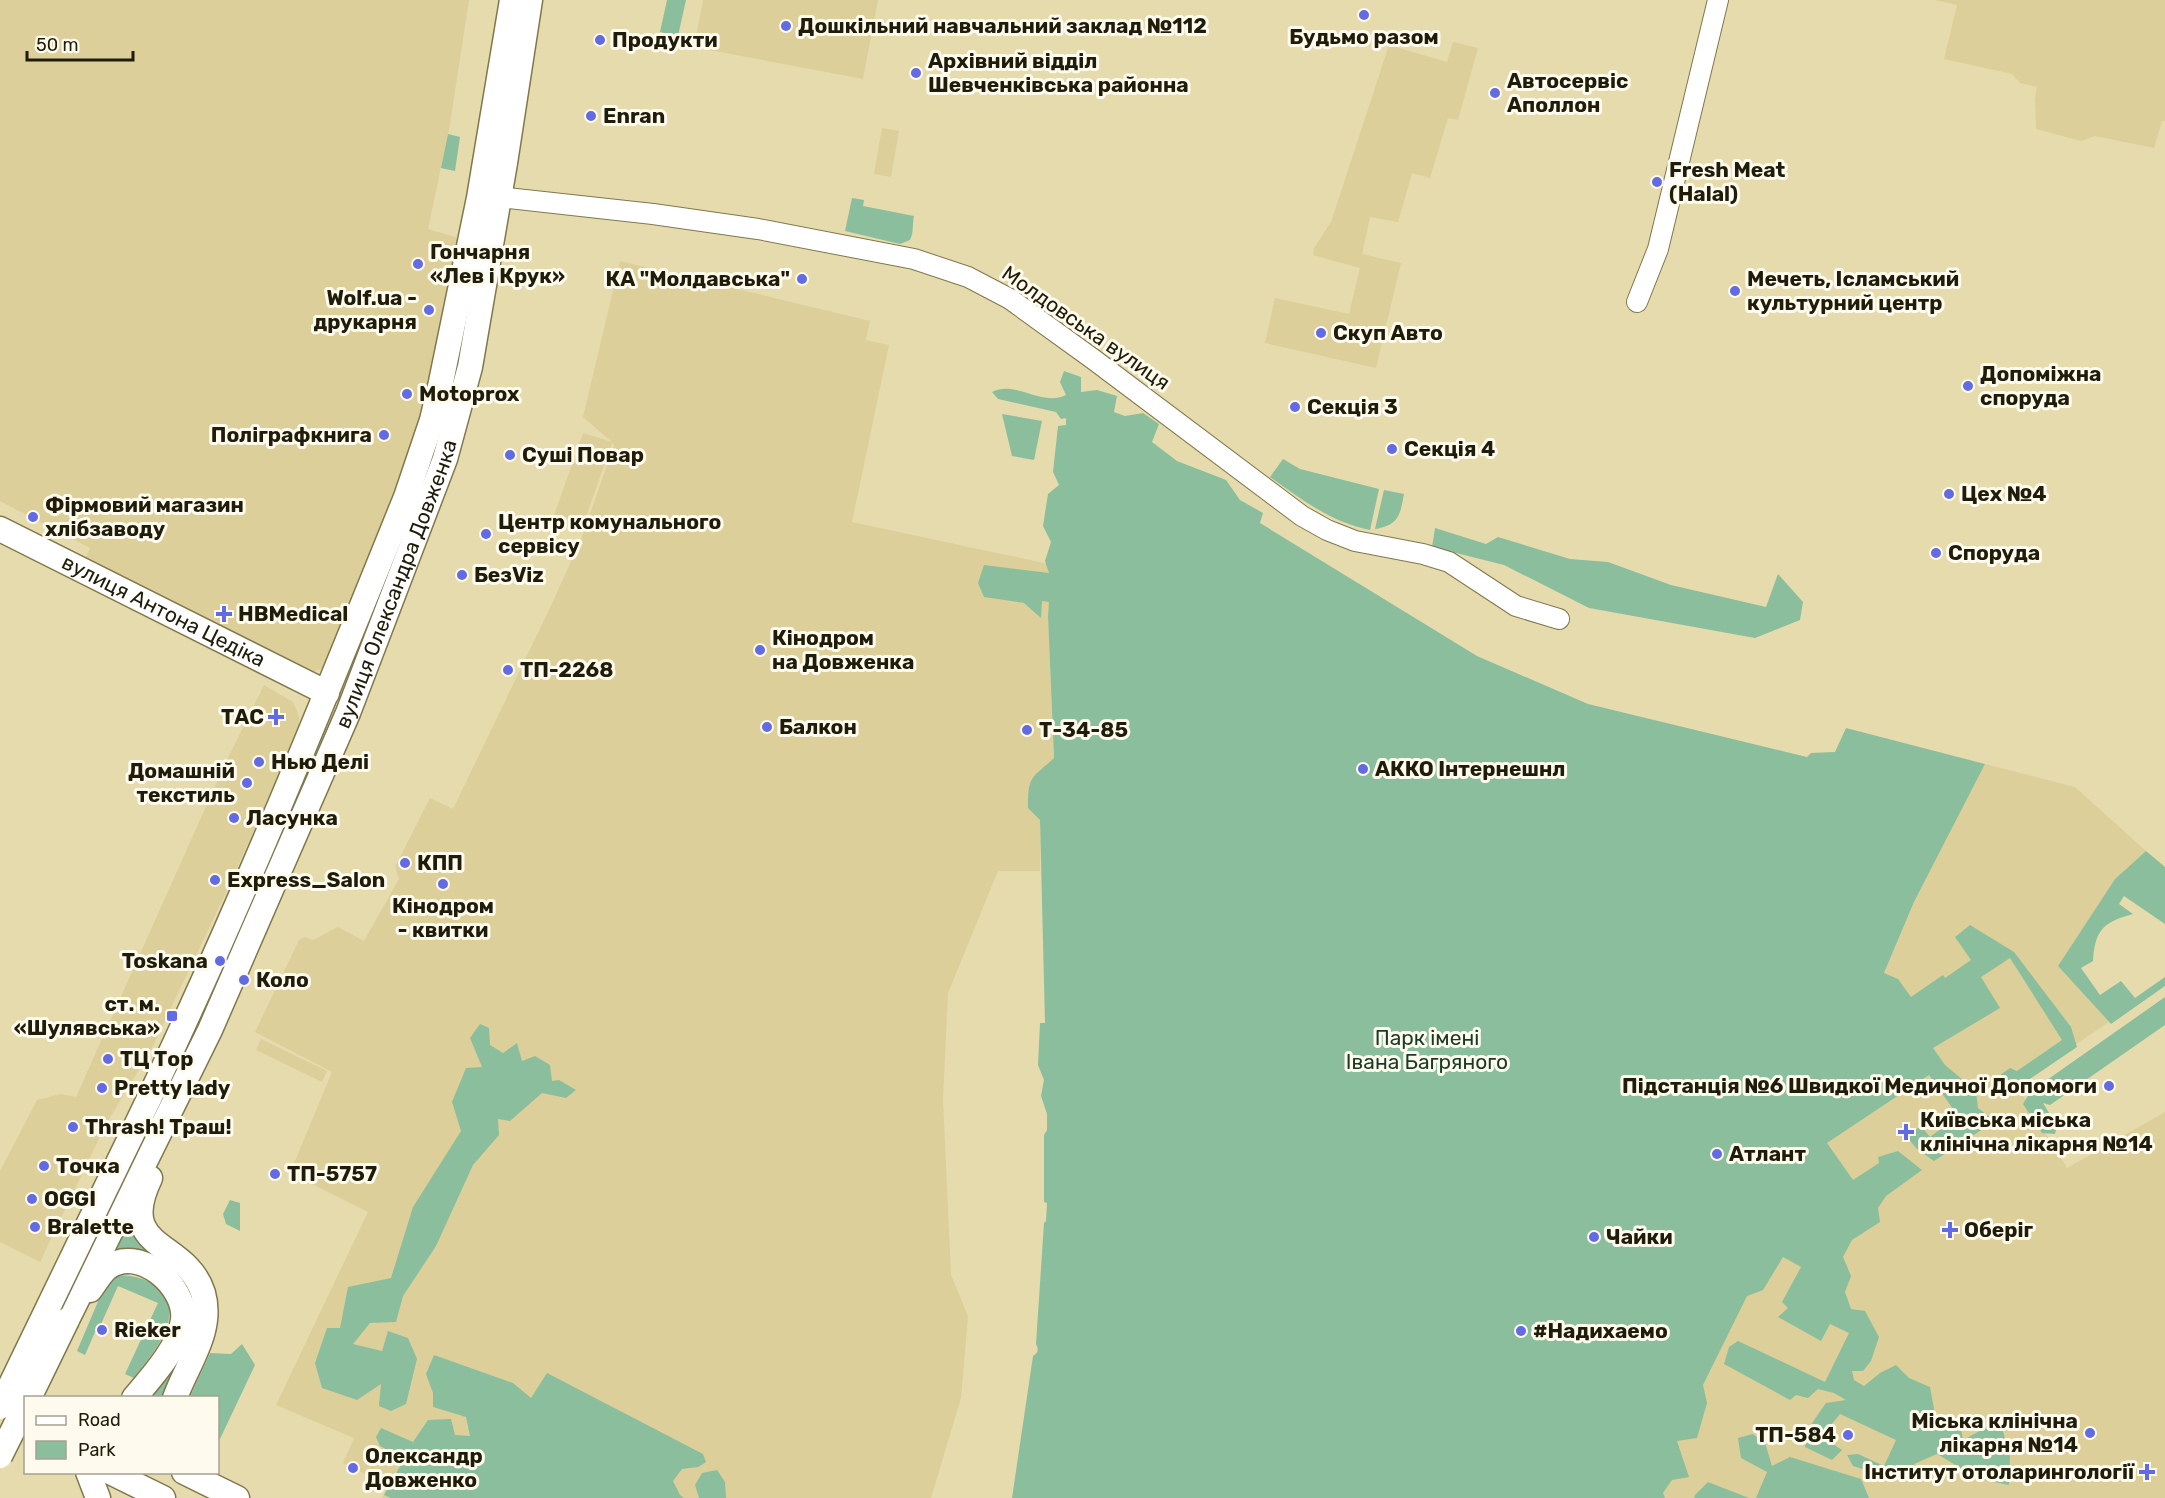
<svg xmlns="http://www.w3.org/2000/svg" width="2165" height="1498" font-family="Rubik,sans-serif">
<rect width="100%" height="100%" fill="#e6dbad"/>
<g fill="#dccf9a">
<polygon points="0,0 469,0 450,124 428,229 462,239 416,451 328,662 321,669 309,673 83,563 90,548 0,501"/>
<polygon points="703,0 878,0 863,79 694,47"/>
<polygon points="1935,0 2165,0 2165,121 2162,121 2154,148 2095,136 2081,141 2036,129 2035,98 2037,87 2020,83 2012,74 1944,59 1957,5"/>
<polygon points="1453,42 1478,48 1458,120 1448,118 1430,178 1412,173 1398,222 1370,217 1362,254 1401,263 1376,368 1265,343 1275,298 1349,314 1360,268 1313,255 1314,248 1331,222 1389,45 1447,62"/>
<polygon points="882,128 899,131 891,177 874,174"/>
<polygon points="620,261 870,321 866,340 889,345 852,522 1053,565 1048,616 1055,792 1040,793 1040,871 998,871 948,993 943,1099 951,1275 968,1316 961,1398 931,1498 382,1498 388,1485 343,1463 354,1438 276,1405 368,1212 290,1173 332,1072 255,1032 299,940 305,937 313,940 338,927 364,941 399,879 395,867 430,798 453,809 548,612 581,540 614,445 612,443 581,531 552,521 583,433 612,442 583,417"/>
<polygon points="264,685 293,702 299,716 299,729 230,884 151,1050 106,1124 40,1262 0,1242 0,1171 37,1100 61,1094 76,1097 225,764"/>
<polygon points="1985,764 2075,787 2146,851 2115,879 2058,966 2109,1022 2016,1085 2067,1168 2165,1112 2165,1498 1633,1498 1840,1078 1914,902"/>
<polygon points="261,1039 327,1071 322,1082 256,1050"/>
</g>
<g fill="#8bbe9d">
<polygon points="667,0 686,0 678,36 660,32"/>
<polygon points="448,134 460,137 455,171 441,168"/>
<path d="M852,198L864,200L863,206L914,216C912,225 914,232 910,240L900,244L845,231Z"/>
<path d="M1064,371L1081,377V392L1097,390L1117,396L1114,412L1125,416L1143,413L1159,424L1152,442L1177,461L1226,480L1240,500L1263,513L1260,523L1477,656L1588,704L1807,757L1811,753L1835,752L1846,728L1985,764L1914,902L1884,973L1898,979L1911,997L1943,975L1945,978L1971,960L1955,937L1970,925L2014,952L2071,1027L2077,1047L2024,1083L1993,1080L2010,1068L2017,1071L2062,1040L2010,958L1981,977L2000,1008L1933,1048L1945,1065L1976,1091L1978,1108L1995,1121L1934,1161L1917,1149L1906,1136L1921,1126L1930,1137L1958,1116L1929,1075L1827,1143L1853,1180L1879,1163L1878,1157L1898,1151L1922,1170L1886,1196L1878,1208L1880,1222L1852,1240L1843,1257L1851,1276L1845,1292L1851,1309L1865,1311L1879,1337L1871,1361L1863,1371H1852L1854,1380L1864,1386L1880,1373L1896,1365L1909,1378L1930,1387L1936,1420L1961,1428L1963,1440L2000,1420L2010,1457L2009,1485L1979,1479L1937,1454L1914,1464L1919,1477L1891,1478L1853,1466L1847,1455L1858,1454L1884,1466L1896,1440L1840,1414L1830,1426L1827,1440L1842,1450L1832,1460L1805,1447L1810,1426L1826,1403L1846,1400L1834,1393L1818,1389L1808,1398L1796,1395L1790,1400L1724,1364L1729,1347L1738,1341L1825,1382L1849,1333L1830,1324L1821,1341L1778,1317L1788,1308L1782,1302L1801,1267L1783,1257L1763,1290L1747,1296L1703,1385L1707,1403L1697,1438L1677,1441L1689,1477L1672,1480L1663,1493L1665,1498H1012L1033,1356C1038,1353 1039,1349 1036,1344L1044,1223L1046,1221L1047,1203L1044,1202V1135L1047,1130V1114L1041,1096L1044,1080L1038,1065L1040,1023H1045L1040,820L1028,808C1028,776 1031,779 1054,758L1048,616L1049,602L1042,601L1041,618L1024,603L984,597L978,583L984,565L1049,573L1045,561L1051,542L1043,526L1048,494L1059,485L1053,472L1058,426L1066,425V418L1061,419L1056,412L998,399L992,392C1016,380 1041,407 1066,395L1060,382Z"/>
<polygon points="1002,414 1042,421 1034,460 1012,456"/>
<path d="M1283,459L1300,469L1379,489L1370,530C1331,522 1302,500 1270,477Z"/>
<path d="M1384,490L1404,494C1400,515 1399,525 1375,529Z"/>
<polygon points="1435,528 1486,544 1498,537 1570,559 1608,562 1671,585 1766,607 1778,574 1803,602 1800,620 1755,638 1589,608 1504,565 1432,547"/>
<path d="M2146,851L2165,867V924L2124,896L2119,904L2133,914C2104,922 2095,929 2093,961L2081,968L2100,995L2121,981L2135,998L2165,977V986L2111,1024L2058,966L2115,879Z"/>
<polygon points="2165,997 2165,1025 2050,1105 2043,1103 2057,1126 2055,1134 2042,1133 2023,1104 2030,1092"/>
<polygon points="480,1024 489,1028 490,1045 503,1053 517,1043 522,1061 535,1056 550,1065 552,1081 559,1080 576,1090 566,1098 542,1093 510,1121 498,1119 499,1135 473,1165 436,1246 403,1296 396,1322 370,1323 353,1344 382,1351 388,1331 408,1338 417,1359 406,1404 391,1411 379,1406 381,1384 357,1400 322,1388 315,1363 327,1328 340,1328 348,1287 391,1278 413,1207 461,1131 452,1102 466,1068 482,1067 470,1038"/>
<polygon points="230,1200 240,1203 240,1231 226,1224 223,1214"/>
<polygon points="126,1206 178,1268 194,1295 195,1327 163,1397 152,1397 168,1378 182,1352 193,1300 178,1272 110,1252"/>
<path d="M120,1275C136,1276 151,1279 162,1292C184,1320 151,1355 134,1378L125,1374L158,1303L118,1286L97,1333L95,1332L85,1355L77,1351L108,1278Z"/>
<polygon points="242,1344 255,1365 220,1439 218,1437 218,1398 190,1397 210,1353 231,1354"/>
<polygon points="434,1355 513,1383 531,1398 547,1373 703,1454 706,1462 698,1467 682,1469 673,1481 680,1495 684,1498 391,1498 384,1495 404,1459 380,1446 376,1437 381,1428 413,1442 428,1420 451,1419 455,1435 470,1436 466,1417 433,1407 433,1393 426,1374"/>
<polygon points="1753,1434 1765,1443 1772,1466 1790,1457 1861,1479 1869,1498 1756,1498 1767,1472 1741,1458 1738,1438"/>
<polygon points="717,1470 725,1482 726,1498 699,1498 695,1485 702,1473"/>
<polygon points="1708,1482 1749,1498 1695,1498 1694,1496"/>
</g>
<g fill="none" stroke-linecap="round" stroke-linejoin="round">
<defs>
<g id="minor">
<polyline points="499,197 653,214 758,229 914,259 968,277 1010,299 1093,359 1302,516 1327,530 1355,541 1423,554 1449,562 1516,606 1559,619"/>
<polyline points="1637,302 1658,249 1718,0"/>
</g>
<g id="major">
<path id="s1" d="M0,529L327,693"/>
<path d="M134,1130C234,923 320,710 406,497L432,420L441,382L479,198L512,0"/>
<path d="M150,1178C115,1252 186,1239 203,1293C214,1331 187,1364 175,1398"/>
<path d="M90,1290C95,1283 101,1273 107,1268C138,1244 187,1286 183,1320C180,1346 151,1378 134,1398"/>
<path id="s2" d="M67,1320L210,1030L348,713L445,459L470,367L505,163L530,0"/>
<polyline points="88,1472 98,1498"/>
<polyline points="110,1472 163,1498"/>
<polyline points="184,1472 237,1498"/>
</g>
</defs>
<use href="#minor" stroke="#81774d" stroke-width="22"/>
<use href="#major" stroke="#81774d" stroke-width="27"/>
<use href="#minor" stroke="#fff" stroke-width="20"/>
<use href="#major" stroke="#fff" stroke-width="24"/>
<defs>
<g id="major-bridge">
<polyline points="29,1398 67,1320"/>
<polyline points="0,1407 134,1130"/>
<polyline points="0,1456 26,1404"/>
</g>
</defs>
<use href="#major-bridge" stroke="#81774d" stroke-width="27" stroke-linecap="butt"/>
<use href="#major-bridge" stroke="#fff" stroke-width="24"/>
</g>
<g fill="#626be3" stroke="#fefbee" stroke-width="2">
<circle cx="1364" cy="15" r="6"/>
<circle cx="786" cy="26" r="6"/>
<circle cx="600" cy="40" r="6"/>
<circle cx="916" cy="73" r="6"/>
<circle cx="1495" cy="93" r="6"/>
<circle cx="591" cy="116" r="6"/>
<circle cx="1657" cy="182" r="6"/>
<circle cx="418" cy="264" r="6"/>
<circle cx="802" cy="279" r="6"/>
<circle cx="1735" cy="291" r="6"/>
<circle cx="429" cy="310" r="6"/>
<circle cx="1321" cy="333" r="6"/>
<circle cx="1968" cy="386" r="6"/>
<circle cx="407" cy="394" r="6"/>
<circle cx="1295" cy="407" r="6"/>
<circle cx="384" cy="435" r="6"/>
<circle cx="1392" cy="449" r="6"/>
<circle cx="510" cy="455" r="6"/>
<circle cx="1949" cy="494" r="6"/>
<circle cx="33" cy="517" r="6"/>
<circle cx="486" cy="534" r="6"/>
<circle cx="1936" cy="553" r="6"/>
<circle cx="462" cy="575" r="6"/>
<path d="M221 605h6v6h6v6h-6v6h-6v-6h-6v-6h6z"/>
<circle cx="760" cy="650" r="6"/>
<circle cx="508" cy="670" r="6"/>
<path d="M273 708h6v6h6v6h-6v6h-6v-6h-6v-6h6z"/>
<circle cx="767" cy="727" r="6"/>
<circle cx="1027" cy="730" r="6"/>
<circle cx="259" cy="762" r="6"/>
<circle cx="1363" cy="769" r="6"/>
<circle cx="247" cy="783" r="6"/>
<circle cx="234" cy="818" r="6"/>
<circle cx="405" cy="863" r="6"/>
<circle cx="215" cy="880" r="6"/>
<circle cx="443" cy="884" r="6"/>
<circle cx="220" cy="961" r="6"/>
<circle cx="244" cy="980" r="6"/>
<rect x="166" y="1010" width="12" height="12" rx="3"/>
<circle cx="108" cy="1059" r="6"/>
<circle cx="2109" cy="1086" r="6"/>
<circle cx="102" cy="1088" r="6"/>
<circle cx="73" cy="1127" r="6"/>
<path d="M1903 1123h6v6h6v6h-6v6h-6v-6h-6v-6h6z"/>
<circle cx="1717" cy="1154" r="6"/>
<circle cx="44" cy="1166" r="6"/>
<circle cx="275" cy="1174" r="6"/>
<circle cx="32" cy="1199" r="6"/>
<circle cx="35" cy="1227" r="6"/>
<path d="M1947 1221h6v6h6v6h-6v6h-6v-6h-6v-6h6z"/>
<circle cx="1594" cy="1237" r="6"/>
<circle cx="102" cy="1330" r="6"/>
<circle cx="1521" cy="1331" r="6"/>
<circle cx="2090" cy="1433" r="6"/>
<circle cx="1848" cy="1435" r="6"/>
<circle cx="353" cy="1468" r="6"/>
<path d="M2144 1463h6v6h6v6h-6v6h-6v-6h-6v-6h6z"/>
</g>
<g text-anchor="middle" stroke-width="6" stroke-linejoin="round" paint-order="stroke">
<g font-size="21" font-weight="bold" fill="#201c0a" stroke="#fefbee" text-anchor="start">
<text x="798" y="33">Дошкільний навчальний заклад №112</text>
<text x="1364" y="44" text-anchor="middle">Будьмо разом</text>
<text x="612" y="47">Продукти</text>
<text x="928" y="68">Архівний відділ<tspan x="928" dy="24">Шевченківська районна</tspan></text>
<text x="1507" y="88">Автосервіс<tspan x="1507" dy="24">Аполлон</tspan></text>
<text x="603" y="123">Enran</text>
<text x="1669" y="177">Fresh Meat<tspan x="1669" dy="24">(Halal)</tspan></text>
<text x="430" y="259">Гончарня<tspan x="430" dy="24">«Лев і Крук»</tspan></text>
<text x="790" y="286" text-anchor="end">КА "Молдавська"</text>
<text x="1747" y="286">Мечеть, Ісламський<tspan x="1747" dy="24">культурний центр</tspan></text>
<text x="417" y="305" text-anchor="end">Wolf.ua -<tspan x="417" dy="24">друкарня</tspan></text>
<text x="1333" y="340">Скуп Авто</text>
<text x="1980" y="381">Допоміжна<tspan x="1980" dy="24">споруда</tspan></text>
<text x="419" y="401">Motoprox</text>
<text x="1307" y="414">Секція 3</text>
<text x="372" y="442" text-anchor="end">Поліграфкнига</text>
<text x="1404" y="456">Секція 4</text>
<text x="522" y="462">Суші Повар</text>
<text x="1961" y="501">Цех №4</text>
<text x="45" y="512">Фірмовий магазин<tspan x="45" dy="24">хлібзаводу</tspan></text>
<text x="498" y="529">Центр комунального<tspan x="498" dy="24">сервісу</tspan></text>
<text x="1948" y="560">Споруда</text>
<text x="474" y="582">БезViz</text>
<text x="238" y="621">HBMedical</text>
<text x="772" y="645">Кінодром<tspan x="772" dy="24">на Довженка</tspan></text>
<text x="520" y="677">ТП-2268</text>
<text x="264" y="724" text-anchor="end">ТАС</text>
<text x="779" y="734">Балкон</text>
<text x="1039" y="737">Т-34-85</text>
<text x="271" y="769">Нью Делі</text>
<text x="1375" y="776">АККО Інтернешнл</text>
<text x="235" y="778" text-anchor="end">Домашній<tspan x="235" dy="24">текстиль</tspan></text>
<text x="246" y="825">Ласунка</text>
<text x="417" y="870">КПП</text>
<text x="227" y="887">Express_Salon</text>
<text x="443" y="913" text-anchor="middle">Кінодром<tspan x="443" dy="24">- квитки</tspan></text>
<text x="208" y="968" text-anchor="end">Toskana</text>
<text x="256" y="987">Коло</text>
<text x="160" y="1011" text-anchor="end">ст. м.<tspan x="160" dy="24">«Шулявська»</tspan></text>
<text x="120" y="1066">ТЦ Тор</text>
<text x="2097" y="1093" text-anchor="end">Підстанція №6 Швидкої Медичної Допомоги</text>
<text x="114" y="1095">Pretty lady</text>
<text x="1920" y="1127">Київська міська<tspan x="1920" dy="24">клінічна лікарня №14</tspan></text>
<text x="85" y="1134">Thrash! Траш!</text>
<text x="1729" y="1161">Атлант</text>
<text x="56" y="1173">Точка</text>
<text x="287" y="1181">ТП-5757</text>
<text x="44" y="1206">OGGI</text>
<text x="47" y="1234">Bralette</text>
<text x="1964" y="1237">Оберіг</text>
<text x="1606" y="1244">Чайки</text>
<text x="114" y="1337">Rieker</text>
<text x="1533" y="1338">#Надихаемо</text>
<text x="2078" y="1428" text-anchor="end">Міська клінічна<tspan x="2078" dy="24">лікарня №14</tspan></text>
<text x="1836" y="1442" text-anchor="end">ТП-584</text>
<text x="365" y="1463">Олександр<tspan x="365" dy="24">Довженко</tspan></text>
<text x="2134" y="1479" text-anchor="end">Інститут отоларингології</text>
</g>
<g font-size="21" fill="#201c0a" stroke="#fefbee">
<text transform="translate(1086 328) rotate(35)" y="7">Молдовська вулиця</text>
<text dy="7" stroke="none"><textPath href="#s2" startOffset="807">вулиця Олександра Довженка</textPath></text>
<text dy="7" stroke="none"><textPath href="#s1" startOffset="183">вулиця Антона Цедіка</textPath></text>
</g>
<g font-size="21" fill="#173b26" stroke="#fefbee">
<text x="1427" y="1045">Парк імені<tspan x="1427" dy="24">Івана Багряного</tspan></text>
</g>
</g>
<rect x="24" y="1396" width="195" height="78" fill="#fefbee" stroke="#a5a293" stroke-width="1.5"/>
<rect x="36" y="1416" width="30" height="9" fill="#ffffff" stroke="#a5a293" stroke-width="1.5"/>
<text x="78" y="1426" font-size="18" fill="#201c0a">Road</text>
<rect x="36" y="1441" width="30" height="18" fill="#8bbe9d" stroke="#a5a293" stroke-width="1.5"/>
<text x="78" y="1456" font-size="18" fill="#201c0a">Park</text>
<path d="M27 51v9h106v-9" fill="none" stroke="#201c0a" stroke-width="3"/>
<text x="36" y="51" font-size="18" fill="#201c0a" stroke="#fefbee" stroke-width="4.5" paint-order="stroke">50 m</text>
</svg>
